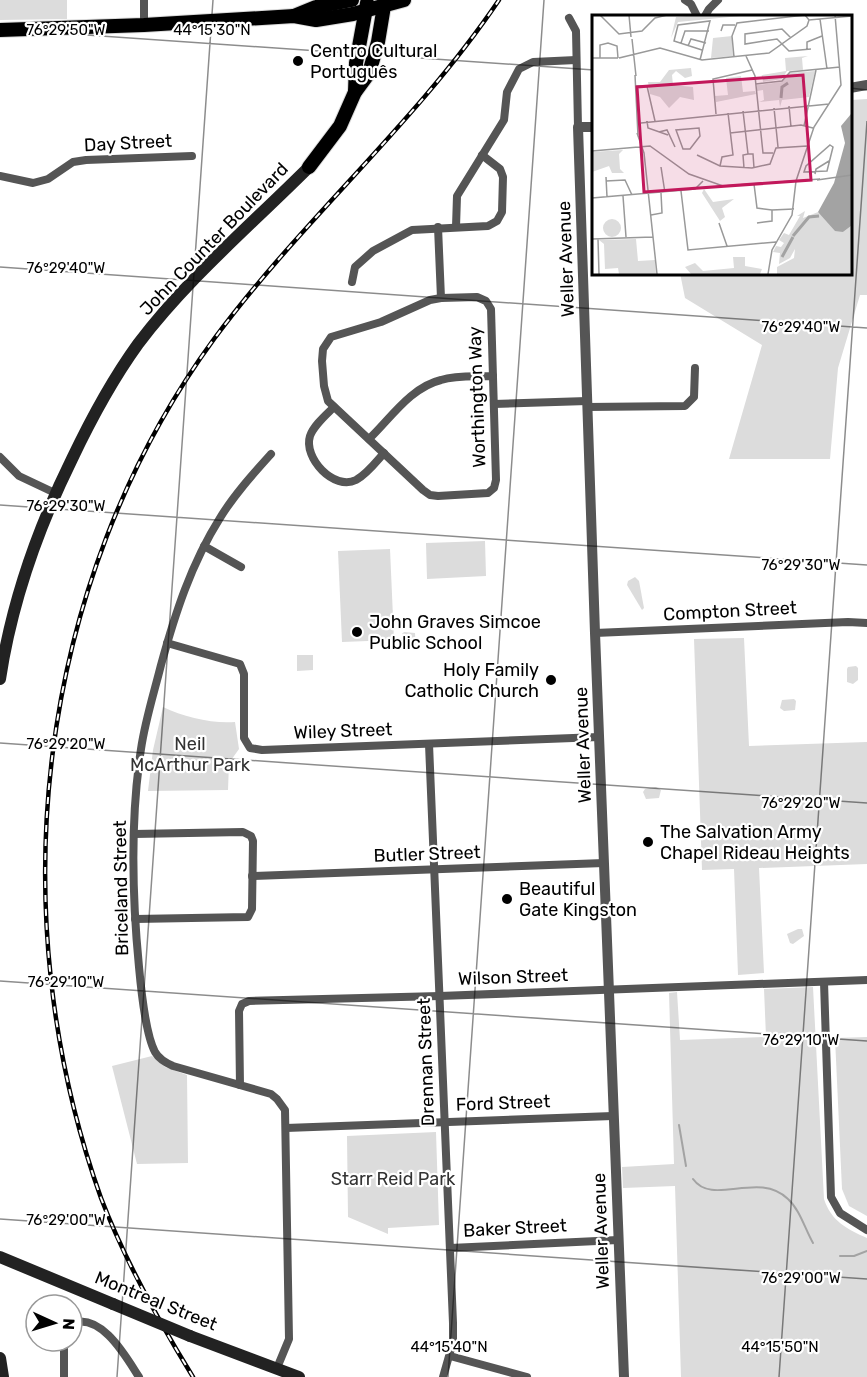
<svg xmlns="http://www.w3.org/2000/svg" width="867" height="1377" font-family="Rubik,sans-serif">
<rect width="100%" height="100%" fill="#fff"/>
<g fill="#dcdcdc">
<polygon points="0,0 67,0 67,19 0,20"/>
<polygon points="867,99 867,295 860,295 838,368 830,459 729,459 762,345 685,298 680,273 850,273 851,100"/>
<polygon points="485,541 486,576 427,579 426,543"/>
<polygon points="390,549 394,640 342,642 338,551"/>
<polygon points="635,577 639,581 644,608 642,610 627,585 628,581"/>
<polygon points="404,632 415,633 416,649 402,649 402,634"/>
<polygon points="744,638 749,746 867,742 867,864 759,868 764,973 738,975 734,869 702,870 694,639"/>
<polygon points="297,655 313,655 313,670 297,671"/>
<polygon points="856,666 858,668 858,680 853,684 847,682 847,669 848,667"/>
<polygon points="794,699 796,701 795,710 784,711 780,708 782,700"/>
<path d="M163,707C184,717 213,724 235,722L239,749L229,763L228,790L148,791L153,750Z"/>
<polygon points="656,787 661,790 659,798 646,799 643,792 645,789"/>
<polygon points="798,929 802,929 804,936 793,944 790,943 787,934"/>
<path d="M813,987L824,1199C831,1221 847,1229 867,1238V1377H681L675,1186L623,1188L622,1167L674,1164L669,993L677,992L680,1040L766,1037L764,989Z"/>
<polygon points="867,1037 867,1216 849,1206 842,1189 835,1038"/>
<polygon points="152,1056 165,1067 187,1075 188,1163 137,1164 112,1066"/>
<polygon points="436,1132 439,1225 388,1228 388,1234 348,1217 347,1136"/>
</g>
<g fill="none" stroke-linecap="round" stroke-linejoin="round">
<g stroke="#a3a3a3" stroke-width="2">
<polyline points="679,1125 686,1166"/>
<path d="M693,1179C713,1207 758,1170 788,1199C800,1210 805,1229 813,1243"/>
<polyline points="840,1256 854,1256 867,1251"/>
</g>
<defs>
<g id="primary">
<polyline points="294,16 316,7 352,0"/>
<polyline points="0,30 144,25 294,16 316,20 353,14 404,0"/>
<polyline points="355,92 356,63 367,3"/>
<polyline points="309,167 340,126 355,92 369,73 378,42 385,0"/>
</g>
</defs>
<use href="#primary" stroke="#dbdbdb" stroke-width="16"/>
<g stroke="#555" stroke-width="8">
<polyline points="144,0 144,25"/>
<polyline points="685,0 691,4 697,16"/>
<polyline points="705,16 709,9 718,0"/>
<polyline points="569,18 576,31 578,127"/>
<polyline points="0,176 33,183 48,179 73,162 86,160 192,156"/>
<polyline points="438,227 441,298"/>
<polyline points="456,227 457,196 504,120 507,92 519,69 533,62 576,60"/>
<polyline points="352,282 355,267 373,251 412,230 488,226 497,221 502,212 503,177 500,169 482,155"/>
<polygon points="477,297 486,301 491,309 496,480 494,488 488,493 438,496 430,495 423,490 328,401 324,386 322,361 323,349 331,337 381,322 430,300 441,298"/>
<polyline points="494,404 587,401"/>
<path d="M334,407C326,415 314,425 310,436C303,458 334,491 356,480C367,474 376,462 384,453"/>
<polyline points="587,407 685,406 694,397 695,368"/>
<path d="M369,439C390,419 411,387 441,380C457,375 476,377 493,376"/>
<path d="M271,454C253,474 234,495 220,518C191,564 175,614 161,665C154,693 145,721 141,749C130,821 132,895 139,967C141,989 146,1035 155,1052C159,1059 166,1063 173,1066L271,1094L277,1099L285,1110L289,1339L277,1368"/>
<polyline points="0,457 19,476 55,493"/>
<polyline points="204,546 241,567"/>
<polyline points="595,633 848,622 867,623"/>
<polyline points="167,643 240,664 244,674 244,738 250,748 262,750 599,737"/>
<polyline points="429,744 453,1323 453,1342 443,1377"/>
<polyline points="134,834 243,832 251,836 253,841 252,909 248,917 135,919"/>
<polyline points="252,876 604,863"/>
<polyline points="824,982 831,1197 840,1213 867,1230"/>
<polyline points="240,1085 239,1011 242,1004 249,1001 440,996 867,980"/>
<polyline points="286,1128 613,1116"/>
<polyline points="450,1248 618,1240"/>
<path d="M72,1323C102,1313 126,1357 139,1377"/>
<polyline points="450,1356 527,1377"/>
<polyline points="64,1377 64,1341"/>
</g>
<g stroke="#555" stroke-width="10">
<polyline points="850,88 867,85"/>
<polyline points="594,127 578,127 595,633 624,1377"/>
</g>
<g stroke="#222" stroke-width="12">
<path d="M0,679C12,600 37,530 72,459C91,419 112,380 138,344C187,279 251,225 309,167"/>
<polyline points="0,1257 113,1304"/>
<polyline points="190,1336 299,1377"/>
<polyline points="0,1358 3,1377"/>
</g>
<use href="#primary" stroke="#000" stroke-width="14"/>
<defs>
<path id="rail" d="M193,1377C158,1320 125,1261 101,1198C0,915 35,584 214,339C302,220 416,123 499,0"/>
</defs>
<use href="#rail" stroke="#000" stroke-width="4.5"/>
<use href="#rail" stroke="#fff" stroke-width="2" stroke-dasharray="7" stroke-linecap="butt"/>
<polyline stroke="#222" stroke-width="12" points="113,1304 190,1336"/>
</g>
<path fill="none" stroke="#000" stroke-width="1.5" stroke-opacity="0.45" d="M0,29L594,70M850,88L867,90M0,267L867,328M0,505L867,565M0,743L867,803M0,981L867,1041M0,1219L867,1279M117,1377L213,0M448,1377L544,0M779,1377L867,121"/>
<g fill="#000" stroke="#fff" stroke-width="2">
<circle cx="298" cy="61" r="6"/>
<circle cx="357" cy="632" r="6"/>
<circle cx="551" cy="680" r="6"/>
<circle cx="648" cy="842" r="6"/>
<circle cx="507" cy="899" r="6"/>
</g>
<g text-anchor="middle" stroke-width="4.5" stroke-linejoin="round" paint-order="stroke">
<g font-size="18" fill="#000" stroke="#fff" text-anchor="start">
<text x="310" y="57">Centro Cultural<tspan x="310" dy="21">Português</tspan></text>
<text x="369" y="628">John Graves Simcoe<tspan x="369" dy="21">Public School</tspan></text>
<text x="539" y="676" text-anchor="end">Holy Family<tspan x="539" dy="21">Catholic Church</tspan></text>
<text x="660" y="838">The Salvation Army<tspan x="660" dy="21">Chapel Rideau Heights</tspan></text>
<text x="519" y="895">Beautiful<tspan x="519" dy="21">Gate Kingston</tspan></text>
</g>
<g font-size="18" fill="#000" stroke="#fff">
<text transform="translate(128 143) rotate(-3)" y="6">Day Street</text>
<text transform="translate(214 239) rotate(-46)" y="6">John Counter Boulevard</text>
<text transform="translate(566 259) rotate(-92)" y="6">Weller Avenue</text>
<text transform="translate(477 397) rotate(-92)" y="6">Worthington Way</text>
<text transform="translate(730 611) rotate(-3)" y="6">Compton Street</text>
<text transform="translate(343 731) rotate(-2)" y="6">Wiley Street</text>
<text transform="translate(583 745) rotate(-92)" y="6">Weller Avenue</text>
<text transform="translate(427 854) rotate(-2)" y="6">Butler Street</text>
<text transform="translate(121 888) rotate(-91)" y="6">Briceland Street</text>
<text transform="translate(513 977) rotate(-2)" y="6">Wilson Street</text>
<text transform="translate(426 1062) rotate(-92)" y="6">Drennan Street</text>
<text transform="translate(503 1103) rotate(-2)" y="6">Ford Street</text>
<text transform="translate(515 1228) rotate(-3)" y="6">Baker Street</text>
<text transform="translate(601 1231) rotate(-92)" y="6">Weller Avenue</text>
<text transform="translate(156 1301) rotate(22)" y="6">Montreal Street</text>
</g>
<g font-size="18" fill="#333" stroke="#fff">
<text x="190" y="750">Neil<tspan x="190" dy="21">McArthur Park</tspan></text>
<text x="393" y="1185">Starr Reid Park</text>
</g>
</g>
<g transform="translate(592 15)">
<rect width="260" height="260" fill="#fff"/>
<path d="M106,0H148V1L86,7L79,23L84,2ZM140,21L141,41L119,43L121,23ZM216,41L210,43L211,55L195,56L190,64L171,67L170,60L164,61L194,56L193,43ZM99,53L100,61L93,63L84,56L80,60L81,70L101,72L102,85L88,82L77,93L68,82L58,79L56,67H68L77,55ZM223,56L217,82L190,85L188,92L187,85L167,87L172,85L171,75L165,76V70L190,67L197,58ZM149,61L151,77L163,76L164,79L124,87L123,81L136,80L134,63ZM31,135L27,139L28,154L32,158H20L17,151L0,157V137ZM112,174L121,187L142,184L130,193L133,202L128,206L110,178ZM213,196L211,203L226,197L251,217L259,211V259H185V252L202,243L203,234L198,243L187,249L188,238L181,237L184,231L189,232L192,228L187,225L192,218L197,220L208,201H205ZM11 213a9 9 0 1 1 18 0a9 9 0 1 1-18 0ZM44,224L46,246L63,245L64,259H27L26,253L13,254L12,229L7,225ZM141,242H153V251L170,254L168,259H99L93,252L103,248L111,256L142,253Z" fill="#dcdcdc"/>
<path d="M259,99V211L251,217L243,216L226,197L242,168L253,128L249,111Z" fill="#a3a3a3"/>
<path fill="none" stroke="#a3a3a3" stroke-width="3" d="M189,83L190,72L196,68M201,221L217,202L227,201M190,242L201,222"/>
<path fill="none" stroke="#999" stroke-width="1.5" d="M8,0L27,19L50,16L63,3L75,0M37,0L39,22M228,4L235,54M129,16L131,10H143M199,23L190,14L153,19V29L185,24L197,36L219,34M40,24L44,61M89,28L93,16H117M96,31L99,24L114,28M215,35V27L230,21M154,41L163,61L171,138H181M142,42L140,21L145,8L213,0L217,5L260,1M0,43H26M8,43V30L16,28L25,31L26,43M27,43L68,33L110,45L177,38L215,11L217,5M108,45L118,6L86,10L82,26L110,35M43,60L46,121M164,69L190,66L198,57L248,52M44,71H55L63,106M197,91L199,112M182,93L186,132M151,96L156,139M124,99L121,64L160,55M55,106L56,113L76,120M49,108L237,89M212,111L224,55M107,113L108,121L98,134H91L84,115ZM67,117L75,115L83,132M45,118L52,138L65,259M138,118L209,110L221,113M238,130L241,132L235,156L212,157L214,151ZM0,136L58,131L97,159L131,171L228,164M156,139H161L162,153M105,140L128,151L160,153L178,149L184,133L215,131M128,151L130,142L141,140L136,98M69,152L73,178M152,153L151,140L156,139M223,159L224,154L237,146M14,162L15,182M225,165L260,160M14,166L33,165L40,180M162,169L165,193L180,195M89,176L96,235L184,227M31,181L34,222M0,183L103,174L111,166M59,200L70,198L69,178M127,208L135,231M165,208L180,206V195L202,194M0,224L61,222M6,224L7,259M176,259L180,235L200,200L204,166L222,112L249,70L243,0"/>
<path fill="#c2185b" fill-opacity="0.15" stroke="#c2185b" stroke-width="3" d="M211,60L219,165L52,177L45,72Z"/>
<rect width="260" height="260" fill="none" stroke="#000" stroke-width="3"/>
</g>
<g font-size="15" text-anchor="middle" fill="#000" stroke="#fff" stroke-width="4.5" stroke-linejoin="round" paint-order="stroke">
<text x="212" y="35">44°15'30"N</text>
<text x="66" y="35">76°29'50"W</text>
<text x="66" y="273">76°29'40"W</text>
<text x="801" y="332">76°29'40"W</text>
<text x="66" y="511">76°29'30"W</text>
<text x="801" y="570">76°29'30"W</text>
<text x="66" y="749">76°29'20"W</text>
<text x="801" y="808">76°29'20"W</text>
<text x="66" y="987">76°29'10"W</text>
<text x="801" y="1045">76°29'10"W</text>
<text x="66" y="1225">76°29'00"W</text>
<text x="801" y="1283">76°29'00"W</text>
<text x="449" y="1352">44°15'40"N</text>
<text x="780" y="1352">44°15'50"N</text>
</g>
<g transform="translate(54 1323) rotate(94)"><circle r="28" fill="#ffffff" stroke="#999999" stroke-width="1.5"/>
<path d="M0-4.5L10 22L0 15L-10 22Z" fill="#000000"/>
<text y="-9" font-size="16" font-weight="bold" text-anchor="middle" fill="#000000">N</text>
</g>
</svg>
